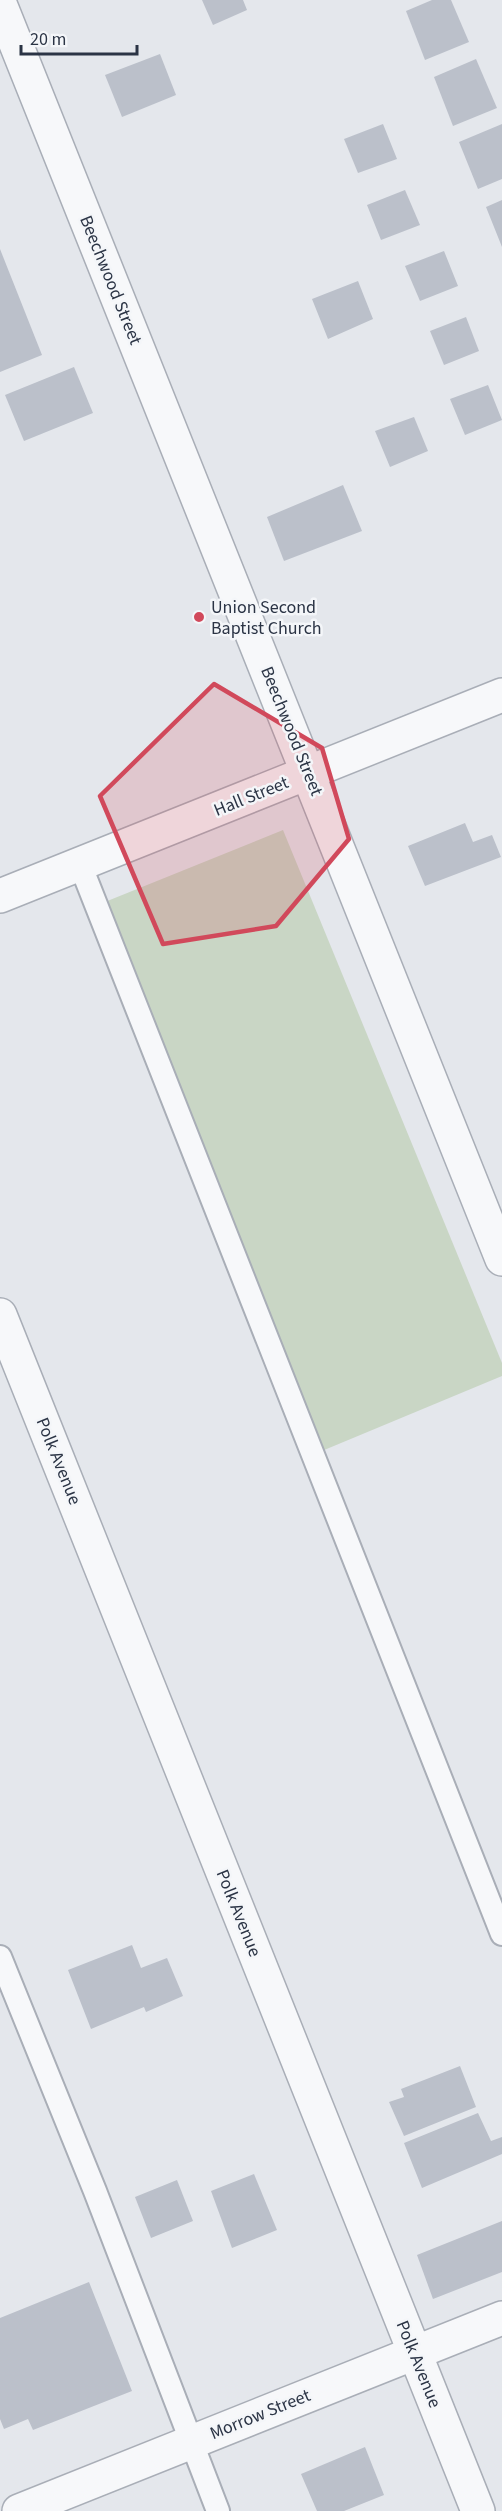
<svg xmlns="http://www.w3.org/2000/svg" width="502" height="2511" font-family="'Source Sans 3',sans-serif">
<rect width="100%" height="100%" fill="#e4e7ec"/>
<polygon fill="#c9d6c5" points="283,830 502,1363 502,1376 317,1453 90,908"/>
<g fill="#bbc0ca">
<polygon points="202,0 243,0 247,10 213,25"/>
<polygon points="432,0 451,0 469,42 425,60 406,11"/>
<polygon points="160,54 176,95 122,117 105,75"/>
<polygon points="476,59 497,108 453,126 434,77"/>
<polygon points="383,124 397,159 358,173 344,139"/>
<polygon points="502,124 502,179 478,189 459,142"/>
<polygon points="405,190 420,225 381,240 367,205"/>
<polygon points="502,200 502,247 486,207"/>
<polygon points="0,249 42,355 0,372"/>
<polygon points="444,251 458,286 420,301 405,266"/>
<polygon points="358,281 373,319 328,339 312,299"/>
<polygon points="466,317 479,351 444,365 430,331"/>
<polygon points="74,367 93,413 24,441 5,395"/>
<polygon points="488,385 502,420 465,435 450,399"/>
<polygon points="414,417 428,451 390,467 375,431"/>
<polygon points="343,485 362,531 284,561 267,517"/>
<polygon points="465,823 473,842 492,835 501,857 425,886 408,846"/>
<polygon points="132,1945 141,1968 167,1958 183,1996 146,2012 144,2007 91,2029 68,1970"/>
<polygon points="460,2066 476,2107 404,2136 389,2102 404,2097 401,2089"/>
<polygon points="478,2113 491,2141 502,2137 502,2154 422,2188 404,2143"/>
<polygon points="254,2174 277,2230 232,2248 211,2191"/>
<polygon points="177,2180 193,2221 151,2238 135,2197"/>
<polygon points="502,2221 502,2272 433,2299 417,2255"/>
<polygon points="89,2282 132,2391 33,2430 28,2419 4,2429 0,2419 0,2318"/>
<polygon points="365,2447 384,2495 344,2511 317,2511 301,2474"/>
</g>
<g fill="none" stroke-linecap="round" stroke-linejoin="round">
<defs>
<g id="lane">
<polyline points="80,864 502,1934"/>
<polyline points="0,1957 95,2191 218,2511"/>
</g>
<g id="street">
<polyline points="0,4 502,1259"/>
<polyline points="0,896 502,695"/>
<polyline points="0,1315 478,2511"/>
<polyline points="19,2511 502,2318"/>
</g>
</defs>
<use href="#lane" stroke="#a9aeb7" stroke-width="26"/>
<use href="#street" stroke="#a9aeb7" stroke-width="36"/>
<use href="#lane" stroke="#f7f8fa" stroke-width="22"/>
<use href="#street" stroke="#f7f8fa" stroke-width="33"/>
</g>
<path fill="#d1495b" fill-opacity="0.2" stroke="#d1495b" stroke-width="4.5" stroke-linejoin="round" d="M214,684L322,748L349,839L276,926L163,944L100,796Z"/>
<circle fill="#d1495b" stroke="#f4f6f9" stroke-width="2" cx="199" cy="617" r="6"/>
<g text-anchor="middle" stroke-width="5" stroke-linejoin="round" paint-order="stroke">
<g font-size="18" fill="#2b3445" stroke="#f4f6f9">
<text transform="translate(111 280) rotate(68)" y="6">Beechwood Street</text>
<text transform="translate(292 731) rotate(68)" y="6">Beechwood Street</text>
<text transform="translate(251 796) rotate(-22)" y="6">Hall Street</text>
<text transform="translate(59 1461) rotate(68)" y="6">Polk Avenue</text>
<text transform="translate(239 1913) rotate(68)" y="6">Polk Avenue</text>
<text transform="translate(419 2364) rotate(68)" y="6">Polk Avenue</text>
<text transform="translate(260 2414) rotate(-22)" y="6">Morrow Street</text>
</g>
<g font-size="18" fill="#2b3445" stroke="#f4f6f9" text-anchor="start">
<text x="211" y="613">Union Second<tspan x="211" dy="21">Baptist Church</tspan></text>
</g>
</g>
<path d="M21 45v9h116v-9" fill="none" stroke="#2b3445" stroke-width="3"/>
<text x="30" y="45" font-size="18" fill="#2b3445" stroke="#f4f6f9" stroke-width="4.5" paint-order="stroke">20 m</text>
</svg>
